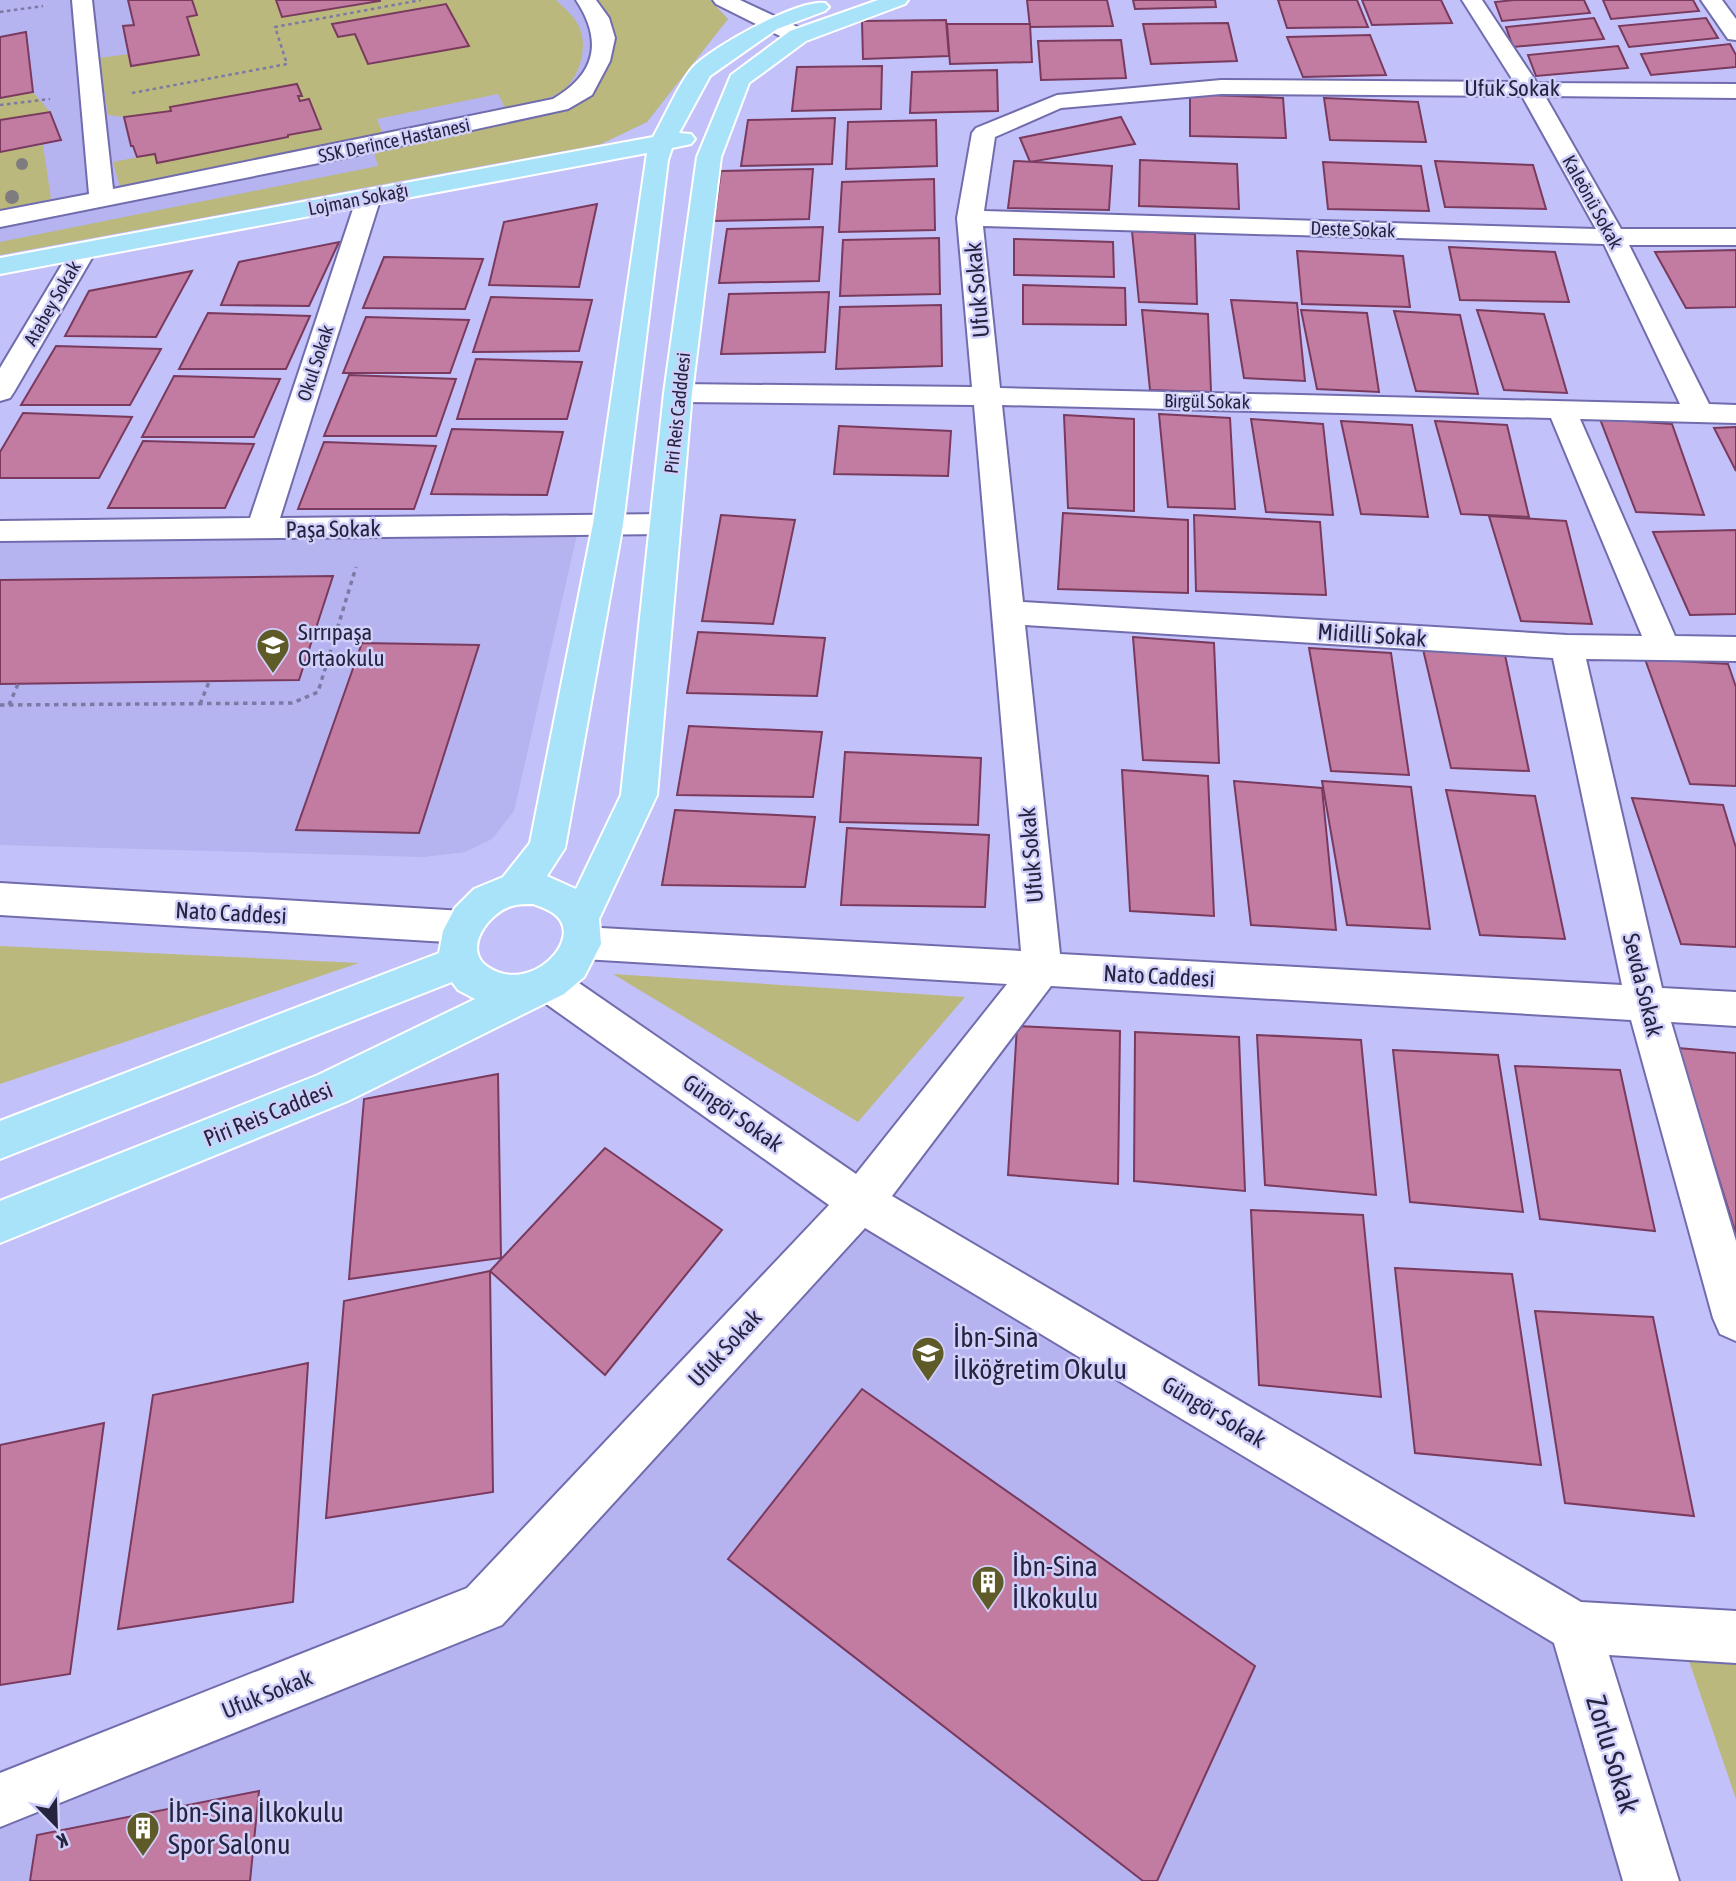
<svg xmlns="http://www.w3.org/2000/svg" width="1736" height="1881" font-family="'Asap Condensed',sans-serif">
<rect width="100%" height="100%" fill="#c3c1f9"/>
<g fill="#b5b3f0">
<polygon points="0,0 710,0 728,19 647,122 601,144 0,255"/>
<polygon points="578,530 514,811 492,839 465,852 424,857 0,845 0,539"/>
<polygon points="861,1202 1575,1627 1651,1881 0,1881 0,1800 484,1607"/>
</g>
<g fill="#bbb87d" fill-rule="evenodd">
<path d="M192,0H556C562,6 570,12 575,20C591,40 581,80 559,93C543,102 524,105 506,109L498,94L377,119L383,134L120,187L113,162L155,154L158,163L288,138V135L320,128L309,100L300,101L298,96L302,95L297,84L170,107L171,111L124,117L108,115L99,58L129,54L132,66L198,55L187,17L197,15ZM355,34L468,46L368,64Z"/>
<polygon points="586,0 710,0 728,19 647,122 601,144 0,255 0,242 378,166 372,145 560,104 599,61"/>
<polygon points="33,92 50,112 0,120 0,98"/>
<polygon points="43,145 51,199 0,210 0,152"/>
<polygon points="0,946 359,963 0,1084"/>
<polygon points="613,974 965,997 858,1122"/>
<polygon points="1689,1661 1736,1664 1736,1799"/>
</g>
<g fill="#c27ca2" stroke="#793a5e" stroke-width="2">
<polygon points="128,0 192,0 197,15 187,17 199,55 131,66 123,26 134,25"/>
<polygon points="276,0 380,0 380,1 282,17"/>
<polygon points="1027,0 1107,0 1113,26 1030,27"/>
<polygon points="1133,0 1215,0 1216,7 1135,9"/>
<polygon points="1278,0 1357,0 1368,27 1287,28"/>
<polygon points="1362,0 1441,0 1452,23 1372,25"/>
<polygon points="1514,0 1584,0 1590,13 1502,21 1495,2"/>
<polygon points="1603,0 1693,0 1699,11 1611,19"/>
<polygon points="446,4 469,46 368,64 355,34 338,37 332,24"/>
<polygon points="1594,18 1604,39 1513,47 1506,27"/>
<polygon points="1706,18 1718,38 1629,47 1619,26"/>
<polygon points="946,20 949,56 863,59 862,21"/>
<polygon points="1228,23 1237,61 1151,64 1143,24"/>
<polygon points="947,24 1030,24 1032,62 950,64"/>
<polygon points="26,32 33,92 0,98 0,37"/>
<polygon points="1370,35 1386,75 1303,77 1287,37"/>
<polygon points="1121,40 1126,78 1041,80 1038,41"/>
<polygon points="1730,44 1736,55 1736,67 1651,75 1641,54"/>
<polygon points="1618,46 1628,68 1536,76 1528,55"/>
<polygon points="882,66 881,109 792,111 797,67"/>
<polygon points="997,70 998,111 910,113 912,72"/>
<polygon points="297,84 302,96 298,96 300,101 309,99 321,129 288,135 288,137 157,163 155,154 137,157 133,146 131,146 124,117 171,111 170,107"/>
<polygon points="1190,94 1283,98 1286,138 1190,136"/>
<polygon points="1324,98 1418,102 1426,142 1330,140"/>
<polygon points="50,112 61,140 0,152 0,120"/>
<polygon points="1121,117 1135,144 1030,162 1020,138"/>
<polygon points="835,118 832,164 741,166 748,120"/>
<polygon points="936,120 937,166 846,169 848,122"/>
<polygon points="1140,160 1237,164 1239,209 1139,206"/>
<polygon points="1014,161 1112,166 1109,210 1008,208"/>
<polygon points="1435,161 1533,165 1546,209 1445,207"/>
<polygon points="1323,162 1421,166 1429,211 1328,209"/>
<polygon points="813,169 809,219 714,221 721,171"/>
<polygon points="934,179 935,230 839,232 842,182"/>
<polygon points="597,204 579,287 489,285 504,222"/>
<polygon points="823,227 819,281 719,283 727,229"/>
<polygon points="1132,231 1195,234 1197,304 1139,302"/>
<polygon points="939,238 940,294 840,296 843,240"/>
<polygon points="1014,239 1113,242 1114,277 1014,275"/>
<polygon points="339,242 309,306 221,305 239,262"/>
<polygon points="1449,247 1555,252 1569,302 1460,300"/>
<polygon points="1736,250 1736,307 1686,308 1655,252"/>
<polygon points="1297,251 1403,256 1410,307 1302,304"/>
<polygon points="384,257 483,259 465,309 363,308"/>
<polygon points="192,271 156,337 65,336 89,291"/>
<polygon points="1023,285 1125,288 1126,325 1023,324"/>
<polygon points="829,292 825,352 721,354 729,294"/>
<polygon points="491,297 592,300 579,351 473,352"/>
<polygon points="1231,300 1297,303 1305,381 1244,378"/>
<polygon points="941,305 942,366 836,369 840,307"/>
<polygon points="1142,310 1208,314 1211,392 1150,390"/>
<polygon points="1301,310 1367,313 1379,392 1317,389"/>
<polygon points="1477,310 1544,314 1567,393 1504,390"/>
<polygon points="1394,311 1460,315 1478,394 1416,391"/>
<polygon points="208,313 310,316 286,369 179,369"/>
<polygon points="366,317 469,320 450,373 343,373"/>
<polygon points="56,346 161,349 130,405 21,405"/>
<polygon points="476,359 582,362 567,419 457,419"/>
<polygon points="349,375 456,379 436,436 324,436"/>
<polygon points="174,376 280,379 254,437 142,437"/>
<polygon points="23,413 132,417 99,478 0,478 0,452"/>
<polygon points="1159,414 1230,418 1235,509 1168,507"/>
<polygon points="1064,415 1134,419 1134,511 1068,508"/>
<polygon points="1251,419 1323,424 1333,515 1266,512"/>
<polygon points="1600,419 1672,424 1704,515 1636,512"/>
<polygon points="1341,421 1412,425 1428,517 1361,514"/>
<polygon points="1435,421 1507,425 1529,517 1461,514"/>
<polygon points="839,426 951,431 948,476 834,474"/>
<polygon points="1736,427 1736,471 1714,428"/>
<polygon points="452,429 563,432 547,495 431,494"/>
<polygon points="143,441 254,444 225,508 108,508"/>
<polygon points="324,442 436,446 414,509 298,509"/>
<polygon points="1063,513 1188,520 1188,593 1058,589"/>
<polygon points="721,515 795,520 773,624 702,621"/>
<polygon points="1194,515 1320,522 1326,595 1196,591"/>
<polygon points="1489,516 1566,521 1592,624 1521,621"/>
<polygon points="1736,530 1736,614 1690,615 1653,532"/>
<polygon points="333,576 299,680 0,684 0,580"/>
<polygon points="698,632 825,638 817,696 687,693"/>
<polygon points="1133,637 1214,643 1219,763 1143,760"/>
<polygon points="362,643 479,645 419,833 296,830"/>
<polygon points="1422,645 1504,650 1529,771 1451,768"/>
<polygon points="1309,648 1391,653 1409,775 1331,771"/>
<polygon points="1645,659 1728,664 1736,687 1736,786 1690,784"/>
<polygon points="689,726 822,732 813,797 677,795"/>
<polygon points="845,752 981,758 978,825 840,822"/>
<polygon points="1122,770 1208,776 1214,916 1130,911"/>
<polygon points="1234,781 1322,788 1336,930 1251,925"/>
<polygon points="1322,781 1411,787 1430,929 1347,925"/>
<polygon points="1446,790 1535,796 1565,939 1480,935"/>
<polygon points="1632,798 1723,805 1736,848 1736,947 1681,944"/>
<polygon points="675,810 815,817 805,887 662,885"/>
<polygon points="847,828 989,835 985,907 841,905"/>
<polygon points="1017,1026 1120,1031 1118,1184 1008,1175"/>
<polygon points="1135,1032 1239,1037 1245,1191 1134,1181"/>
<polygon points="1257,1035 1361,1040 1376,1195 1265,1185"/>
<polygon points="1678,1048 1736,1053 1736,1234"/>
<polygon points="1393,1050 1498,1055 1523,1212 1410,1202"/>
<polygon points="1515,1066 1620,1070 1655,1231 1540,1219"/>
<polygon points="498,1074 501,1258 349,1279 364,1099"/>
<polygon points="605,1148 722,1230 605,1375 490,1271"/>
<polygon points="1251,1210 1363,1215 1381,1397 1259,1385"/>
<polygon points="1395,1268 1512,1274 1541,1465 1415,1453"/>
<polygon points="490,1271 493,1492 326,1518 344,1301"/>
<polygon points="1535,1311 1653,1317 1694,1516 1565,1503"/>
<polygon points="308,1363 293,1602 118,1629 153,1395"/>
<polygon points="862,1389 1255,1666 1157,1881 1143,1881 728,1559"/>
<polygon points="104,1423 70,1674 0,1685 0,1445"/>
<polygon points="259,1791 250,1881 30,1881 37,1835"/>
</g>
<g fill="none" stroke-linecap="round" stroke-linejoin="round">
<defs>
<g id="minor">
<path d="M72,0H92L113,189L553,99C596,74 603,41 576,0H596L609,18L615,38L610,61L592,95L568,109L339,159L0,227V211L89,194Z"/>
<polygon points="713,0 740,0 806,31 809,36 806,41 790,41 716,4"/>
<path d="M1462,0H1482L1537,83L1736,84V98L1545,96L1621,229H1736V245H1629L1709,404L1736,405V423L1580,419L1675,636L1736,637V661L1586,659L1662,988L1736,992V1026L1671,1022L1736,1241V1341L1720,1334L1713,1318L1631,1020L1051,986L892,1196L1581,1602L1736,1611V1663L1609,1655L1679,1881H1623L1554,1643L865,1228L502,1625L0,1827V1773L467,1588L829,1205L535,996L529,984L535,972L549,967L563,972L856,1174L1007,984L583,959L569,954L564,943L569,932L583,927L1021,951L974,405L678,402L668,399L664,393L668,387L678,384L972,387L957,218L972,133L976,128L1057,95L1221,80L1514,82ZM1221,94L1522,96L1596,229L984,211L995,137L1061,108ZM983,226L1604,244L1680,404L1000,388ZM1002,405L1551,418L1642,636L1567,635L1023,602ZM1025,625L1553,658L1622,985L1060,954Z"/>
<polygon points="1701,0 1722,0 1736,19 1736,40 1728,39"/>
<polygon points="369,190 378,192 381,197 280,518 665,514 676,517 680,524 676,531 665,534 0,541 0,521 250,518 357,197 360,192"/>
<polygon points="83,243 92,246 96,251 14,392 10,398 0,401 0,368 70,251 74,246"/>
<polygon points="0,883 463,911 477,916 482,927 477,938 463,943 0,915"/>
</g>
<path id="major" d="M878,0H908L905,4L806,41L749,83L721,157L692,393L657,795L599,919L601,944L584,977L564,994L348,1101L0,1243V1201L318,1075L475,999L458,990L452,982L0,1159V1121L439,953L443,931L455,908L474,889L503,877L530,843L593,524L647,153L0,274V258L653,137C663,120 680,81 693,67C714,46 796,0 825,3L829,7L825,11L777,29L710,76L679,133L691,134L695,139L691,144L672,148L668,160L623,524L565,848L547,876L576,889L621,795L664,393L697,157L731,75L790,31ZM533,904C539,906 547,909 553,913C588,937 530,996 488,967C461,949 490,912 512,906C518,904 526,904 533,904Z"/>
</defs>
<use href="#minor" stroke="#716cad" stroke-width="4"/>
<use href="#major" stroke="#fff" stroke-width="4"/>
<g stroke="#7c7aa5" stroke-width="2.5" stroke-dasharray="3.5 3.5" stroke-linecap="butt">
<polyline points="0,12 43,6"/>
<polyline points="132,93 287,64 275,27 421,0"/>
<polyline points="0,105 50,99"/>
</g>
<g stroke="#7c7aa5" stroke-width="3.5" stroke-dasharray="4.5 4.5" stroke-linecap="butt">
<polyline points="200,704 209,682"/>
<polyline points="0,705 292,703 318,692 356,567"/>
<polyline points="9,705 18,684"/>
</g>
<use href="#minor" fill="#fff" fill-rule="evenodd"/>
<use href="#major" fill="#a9e3fa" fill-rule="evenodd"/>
</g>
<g fill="#7e7c7f">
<circle cx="22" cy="164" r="6"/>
<circle cx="12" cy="197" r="7"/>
</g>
<defs>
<symbol id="school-pin" viewBox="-11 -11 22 30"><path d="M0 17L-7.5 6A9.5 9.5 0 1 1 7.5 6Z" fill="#5e5b28" stroke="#d0d0fa"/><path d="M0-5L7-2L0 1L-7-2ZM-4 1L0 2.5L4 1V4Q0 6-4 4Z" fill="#fff"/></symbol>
<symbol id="building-pin" viewBox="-11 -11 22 30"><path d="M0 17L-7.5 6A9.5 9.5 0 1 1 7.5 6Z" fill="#5e5b28" stroke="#d0d0fa"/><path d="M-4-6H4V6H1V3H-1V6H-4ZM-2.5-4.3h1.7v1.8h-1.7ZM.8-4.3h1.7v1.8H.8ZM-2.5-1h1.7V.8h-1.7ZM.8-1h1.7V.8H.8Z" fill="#fff"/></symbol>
</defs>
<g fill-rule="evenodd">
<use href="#school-pin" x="254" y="626" width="38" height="52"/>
<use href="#school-pin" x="909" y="1334" width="38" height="52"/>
<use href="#building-pin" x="969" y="1563" width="38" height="52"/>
<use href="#building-pin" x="124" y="1809" width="38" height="52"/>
</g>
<g text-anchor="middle" stroke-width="5" stroke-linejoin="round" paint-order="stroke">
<g font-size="19" fill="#25233e" stroke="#d0d0fa">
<text transform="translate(394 140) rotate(-12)" y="7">SSK Derince Hastanesi</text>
<text transform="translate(358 199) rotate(-11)" y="7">Lojman Sokağı</text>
<text transform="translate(1593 202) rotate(61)" y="7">Kaleönü Sokak</text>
<text transform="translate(1353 229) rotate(2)" y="7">Deste Sokak</text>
<text transform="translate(52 303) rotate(-60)" y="7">Atabey Sokak</text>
<text transform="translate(315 363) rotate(-72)" y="7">Okul Sokak</text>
<text transform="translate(1207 401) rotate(1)" y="7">Birgül Sokak</text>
<text transform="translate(677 413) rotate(-84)" y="7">Piri Reis Cadddesi</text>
</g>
<g font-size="23" fill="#25233e" stroke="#d0d0fa">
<text x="1512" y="96">Ufuk Sokak</text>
<text transform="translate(977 290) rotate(-95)" y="8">Ufuk Sokak</text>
<text transform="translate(333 529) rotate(-1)" y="8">Paşa Sokak</text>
<text transform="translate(1372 635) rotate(4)" y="8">Midilli Sokak</text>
<text transform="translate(1031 855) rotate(-95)" y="8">Ufuk Sokak</text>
<text transform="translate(231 913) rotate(3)" y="8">Nato Caddesi</text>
<text transform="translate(1159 976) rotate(3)" y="8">Nato Caddesi</text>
<text transform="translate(1643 985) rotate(76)" y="8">Sevda Sokak</text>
<text transform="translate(733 1113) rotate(35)" y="8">Güngör Sokak</text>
<text transform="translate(268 1114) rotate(-22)" y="8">Piri Reis Caddesi</text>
<text transform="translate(725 1348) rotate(-47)" y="8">Ufuk Sokak</text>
<text transform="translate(1214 1412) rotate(31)" y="8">Güngör Sokak</text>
<text transform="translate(267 1694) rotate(-22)" y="8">Ufuk Sokak</text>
</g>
<g font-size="23" fill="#25233e" stroke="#d0d0fa" text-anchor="start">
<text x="298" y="640">Sırrıpaşa<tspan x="298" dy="26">Ortaokulu</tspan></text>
</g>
<g font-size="28" fill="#25233e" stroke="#d0d0fa" text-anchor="start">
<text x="953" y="1347">İbn-Sina<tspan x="953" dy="32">İlköğretim Okulu</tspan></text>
<text x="1012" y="1576">İbn-Sina<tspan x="1012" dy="32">İlkokulu</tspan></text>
<text x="168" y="1822">İbn-Sina İlkokulu<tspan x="168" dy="32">Spor Salonu</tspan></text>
</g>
<g font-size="28" fill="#25233e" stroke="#d0d0fa">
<text transform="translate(1613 1754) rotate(73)" y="10">Zorlu Sokak</text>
</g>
</g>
<g transform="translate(56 1825) rotate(157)" stroke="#d0d0fa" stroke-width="5" paint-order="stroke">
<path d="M0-5L12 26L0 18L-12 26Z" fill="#25233e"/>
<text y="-10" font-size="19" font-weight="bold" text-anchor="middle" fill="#25233e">K</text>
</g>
</svg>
